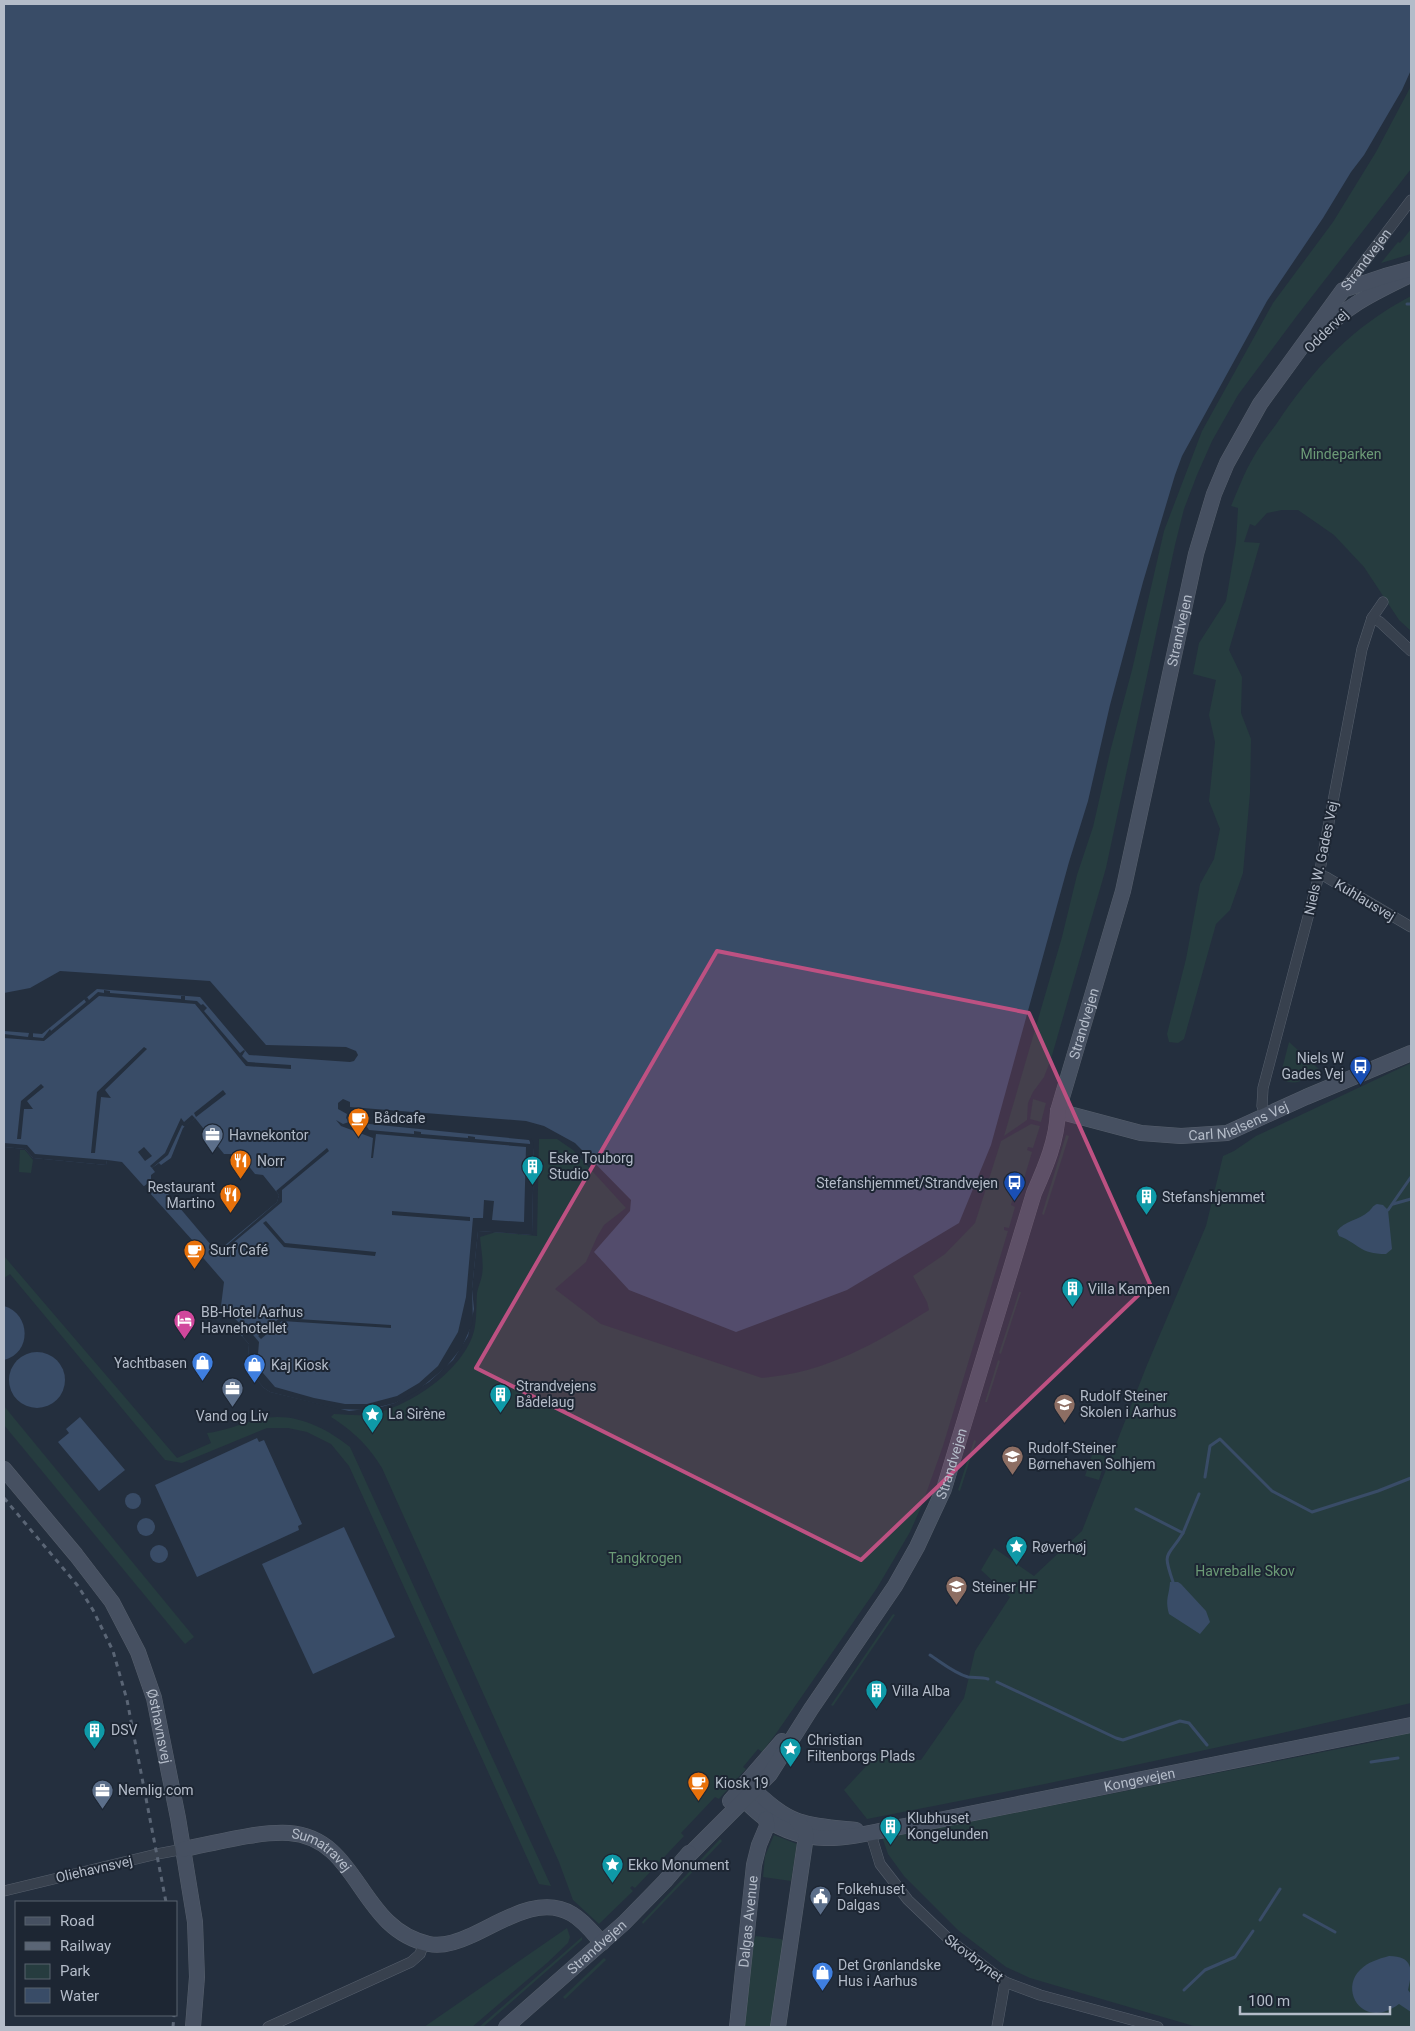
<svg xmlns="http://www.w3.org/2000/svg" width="1415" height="2031" font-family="Roboto,sans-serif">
<rect width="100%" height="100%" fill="#242f3e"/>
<g fill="#263c3f">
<polygon points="1411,86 1411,169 1296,317 1238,395 1212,441 1197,475 1184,509 1175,545 1106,868 1051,1059 1044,1077 1033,1092 1028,1103 1027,1120 1004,1136 1062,937 1077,875 1093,827 1111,748 1132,670 1164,531 1202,431 1273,303 1333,222 1376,152"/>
<polygon points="1411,229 1411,254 1381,263 1398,242 1400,243"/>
<path d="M1411,296V631L1399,620L1364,567L1334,535L1298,510H1282L1267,513L1255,526L1250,524L1244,542L1260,543L1229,650L1242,677L1241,713L1251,739L1250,793L1243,873L1230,910L1216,924L1184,1039L1178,1043L1169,1042L1167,1034L1186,959L1200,884L1214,859L1220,829L1209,801L1215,742L1209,715L1216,680L1193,674L1199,643L1226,601L1236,542L1238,508L1231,506C1238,490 1244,473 1253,458C1260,445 1269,434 1277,423C1314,368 1352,327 1411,296Z"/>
<path d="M1289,1042L1322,1072C1310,1077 1295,1088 1282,1079L1281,1073Z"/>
<path d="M1411,1063V1703C1231,1746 1050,1784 867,1819L844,1790L884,1747L905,1759L921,1760L964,1698L975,1651L1010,1597L981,1570L994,1548L1034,1576L1082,1531L1147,1365L1206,1226L1223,1156L1234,1151L1256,1136Z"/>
<polygon points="1033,1099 1046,1103 1041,1122 1030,1119"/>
<path d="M1031,1124L1040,1126L1033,1148L1028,1147L1027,1150L1032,1152L1018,1199L1013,1198L1011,1205L1015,1207L1009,1228L1004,1227V1230L1008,1231L943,1446L922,1505L910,1532L877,1588L775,1735L762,1752L758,1749L743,1767L746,1769L719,1799L715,1797L681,1833L684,1836L635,1888L632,1886L630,1888L633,1891L599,1924L573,1900L559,1862L382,1468C368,1445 354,1432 331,1417L334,1414C346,1414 360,1417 372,1414C409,1407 464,1370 474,1331C477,1319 476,1306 477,1293C478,1287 481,1281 482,1275C484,1263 481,1249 480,1237L496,1232L537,1236L539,1139H557L573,1150L626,1208L604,1225L597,1237L586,1262L555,1289L601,1324L762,1378C828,1372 874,1344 929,1310L927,1302L913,1276L945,1254L975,1223L1001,1141Z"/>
<polygon points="1066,1135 1069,1136 1044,1215 1042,1214"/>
<polygon points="20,1150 25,1150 33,1160 31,1173 19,1172"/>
<path d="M4,1256L177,1458L211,1443L207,1433C225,1431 242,1423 260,1419C293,1411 325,1427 350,1447L551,1886L539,1884L349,1466L331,1444L307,1432L288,1428H267L182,1463L165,1460L10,1274L4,1278Z"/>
<polygon points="1019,1292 1021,1292 1001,1354 999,1353"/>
<polygon points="998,1360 1000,1361 987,1402 985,1402"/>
<polygon points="4,1406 194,1637 185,1644 4,1425"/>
<polygon points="974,1440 976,1441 960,1491 958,1490"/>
<polygon points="1093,1452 1106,1457 1099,1480 1085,1476"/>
<polygon points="893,1614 895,1615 833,1706 831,1705"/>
<polygon points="1411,1732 1411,2027 1197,2027 1030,1978 1006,1967 959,1931 904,1876 888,1854 882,1837 954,1825 1378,1741"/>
<polygon points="774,1835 797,1844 791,1881 763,1877 765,1856"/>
<polygon points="720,1839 722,1841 643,1924 642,1922"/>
<polygon points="567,1928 570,1937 568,1943 547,1963 472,2027 424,2027"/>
<polygon points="756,1936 781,1939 785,1942 771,2027 742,2027 752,1943"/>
<polygon points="582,1937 582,1940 483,2027 479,2027"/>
<polygon points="604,1958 606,1960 565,1999 563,1997"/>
</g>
<g fill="#394c67" fill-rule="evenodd">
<path d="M4,4H1411V70L1402,90L1364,155L1351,172L1323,218L1267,301L1182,456L1175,475L1143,582L1110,705L1088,801L1069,862L991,1145L959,1223L847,1290L736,1332L629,1290L594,1252L630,1211L631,1200L575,1143L544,1126L526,1121L350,1107V1102L343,1099L338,1103V1109L347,1114L346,1118L349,1122L529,1140L534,1150L532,1235L478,1231L472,1289L474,1309L468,1336L453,1360L429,1382L395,1403L381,1407L349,1411L270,1392L264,1388L247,1369L249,1344L239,1333L245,1328L221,1306L224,1282L192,1245L193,1241L122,1162L107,1160L106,1165L33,1158L25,1149L4,1147V1031L42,1034L97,989L200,997L249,1055L350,1062L354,1061L358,1055L356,1051L346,1047L266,1045L210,981L60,971L30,988L4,993ZM195,1118L224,1154H239L255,1174L263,1175L279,1195L277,1202L217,1252L163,1188H157L151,1180V1175L155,1172L152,1168L159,1163L161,1165L171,1158L183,1128Z"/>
<path d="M1377,1204L1383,1205L1388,1210L1392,1249L1386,1254C1359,1254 1360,1244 1339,1236L1337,1231C1344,1221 1359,1220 1368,1212C1372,1209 1372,1206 1377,1204Z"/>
<path d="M4,1306C31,1314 32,1353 4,1360Z"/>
<circle cx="37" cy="1380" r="28"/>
<polygon points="80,1417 125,1470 99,1491 58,1442 69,1433 66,1429"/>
<polygon points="257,1438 259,1442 264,1440 302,1524 298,1526 299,1530 197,1577 155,1485"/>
<circle cx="133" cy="1501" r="8"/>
<circle cx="146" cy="1527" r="9"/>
<polygon points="344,1527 395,1637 313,1674 262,1564"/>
<circle cx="159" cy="1554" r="9"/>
<path d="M1170,1582H1178L1181,1584L1206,1611L1210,1622L1200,1634L1169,1614C1165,1598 1169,1597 1170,1582Z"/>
<path d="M1389,1956C1413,1956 1413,1970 1408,1990L1411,1994V2012L1399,2004C1363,2031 1339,1990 1360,1970C1368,1962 1378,1959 1389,1956Z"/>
</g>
<g fill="#242f3e">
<polygon points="104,990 110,991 110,993 181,999 181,996 185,996 185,1000 197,1001 201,1005 203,1004 207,1008 204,1011 240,1053 244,1050 245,1051 242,1056 248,1062 291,1065 291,1069 246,1066 195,1004 99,996 44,1041 4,1038 4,1034 28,1037 29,1033 33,1033 33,1037 43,1038 50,1029 51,1031 86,1002 84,999 87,997 89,1000 98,992 104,993"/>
<polygon points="144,1047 147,1049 105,1090 111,1098 101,1097 95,1153 91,1153 97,1092"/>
<polygon points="41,1084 44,1087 27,1101 33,1109 24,1109 21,1139 17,1139 21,1101"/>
<polygon points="223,1090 226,1094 196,1117 194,1113"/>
<polygon points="192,1115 195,1118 185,1127 182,1125 168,1155 152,1168 150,1166 165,1153 181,1118 184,1122"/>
<polygon points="336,1120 343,1124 349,1122 365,1124 369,1130 414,1134 414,1131 421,1132 421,1134 468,1138 468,1136 475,1137 475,1139 530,1144 531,1138 534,1144 532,1235 478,1231 472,1289 473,1322 462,1347 446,1367 417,1391 395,1403 366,1410 338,1409 270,1392 264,1388 247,1369 249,1344 242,1336 249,1330 259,1342 257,1366 275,1387 314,1398 345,1404 367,1404 397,1396 419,1383 438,1366 458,1332 466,1297 473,1218 483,1218 484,1200 494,1201 492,1220 524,1222 526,1147 376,1134 373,1158 371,1158 373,1138 341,1126"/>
<polygon points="4,1143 27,1145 35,1154 107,1160 106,1165 33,1158 25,1149 4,1147"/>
<polygon points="144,1147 152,1156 145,1161 138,1152"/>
<polygon points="327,1148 329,1151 282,1190 282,1202 221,1253 218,1253 277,1202 279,1195 276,1191"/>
<polygon points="153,1179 158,1186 149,1194 143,1187"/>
<polygon points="392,1211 470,1217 470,1221 392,1215"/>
<polygon points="266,1221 285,1243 376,1252 375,1256 284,1247 263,1223"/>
<polygon points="281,1317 282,1318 391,1325 391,1328 282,1321 261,1339 258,1336"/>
</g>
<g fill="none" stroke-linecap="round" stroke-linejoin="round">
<g stroke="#394c67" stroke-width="3">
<polyline points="1407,304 1411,304"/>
<polyline points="1393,1204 1411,1199"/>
<polyline points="1388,1210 1411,1177"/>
<polyline points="1205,1477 1210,1446 1220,1439 1272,1491 1312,1512 1378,1491 1411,1478"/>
<polyline points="1136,1509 1183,1533 1199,1494"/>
<path d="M1173,1582C1162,1550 1167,1559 1183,1533"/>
<path d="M930,1655C941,1662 954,1673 968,1677C974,1678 981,1677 988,1679"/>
<polyline points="997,1682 1116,1738 1123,1740 1180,1721 1189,1723 1207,1745"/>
<polyline points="1371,1762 1398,1758"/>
<polyline points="1304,1915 1335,1932"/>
<polyline points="1260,1920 1280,1889"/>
<polyline points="1184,1990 1205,1970 1235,1957 1253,1931"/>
</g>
<defs>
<g id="street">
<path id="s1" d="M1343,290L1411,200"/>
<polyline points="1372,618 1380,622 1411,651"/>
<polyline points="1319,875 1326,877 1411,927"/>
<polyline points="1266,1116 1262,1106 1263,1088 1319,875 1362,649 1372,618 1383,602"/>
<polyline points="870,1831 880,1864 908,1900 953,1943 1005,1982 1040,1995 1158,2027"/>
<polyline points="4,1891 157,1854 184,1849"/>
<polyline points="268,2027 411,1962 420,1954 424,1943"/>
<polyline points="997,2027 1005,1982"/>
</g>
<g id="secondary">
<path d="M1322,333C1346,305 1376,292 1408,276"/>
<path id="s2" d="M1058,1111L1141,1133L1181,1136L1227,1133L1306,1097L1411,1053"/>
<path id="s3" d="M4,1469L76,1555L112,1602L138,1652L154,1698L178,1818L195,1922L197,1977L193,2027"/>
<path d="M747,1784C762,1797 778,1814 798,1821C816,1827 837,1828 856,1830"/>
<path id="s4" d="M737,1793C746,1802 756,1812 766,1819C819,1855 867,1830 924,1823L1411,1725"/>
<polyline points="730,1801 782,1741"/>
<path id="s5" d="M184,1849C215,1843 259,1831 289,1833C360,1838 358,1929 429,1944C443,1947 457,1942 470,1936C500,1923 539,1894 572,1914C584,1921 593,1933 602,1943"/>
<path id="s6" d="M683,1861L770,1774L811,1709L895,1586L917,1547L944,1489L1034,1193C1046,1166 1057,1140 1058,1111L1123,891L1196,554L1214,494L1227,463L1260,404L1343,290L1385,276L1411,269"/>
<path id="s7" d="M506,2027L624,1923L665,1881L689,1853"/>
<path id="s8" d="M737,2027L754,1865L759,1845L767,1826L766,1819"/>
<polyline points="778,2027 806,1836 805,1830 797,1821"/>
</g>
</defs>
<use href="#street" stroke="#565f6c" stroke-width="11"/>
<use href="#secondary" stroke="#565f6c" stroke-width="16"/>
<use href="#street" stroke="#38414e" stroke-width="10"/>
<use href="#secondary" stroke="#465061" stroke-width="15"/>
<g stroke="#5a6575" stroke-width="3" stroke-dasharray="5 5" stroke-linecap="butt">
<polyline points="4,1498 78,1586 93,1610 113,1651 127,1700 166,1902"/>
<polyline points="173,2027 174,2015"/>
</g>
</g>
<path fill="#bd5182" fill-opacity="0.2" stroke="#bd5182" stroke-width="4" stroke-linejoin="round" d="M717,951L1029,1013L1150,1284L861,1560L476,1368Z"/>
<defs>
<symbol id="bus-pin" viewBox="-11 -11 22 30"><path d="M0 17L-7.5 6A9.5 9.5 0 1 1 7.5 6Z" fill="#1a4fb4" stroke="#1d2633"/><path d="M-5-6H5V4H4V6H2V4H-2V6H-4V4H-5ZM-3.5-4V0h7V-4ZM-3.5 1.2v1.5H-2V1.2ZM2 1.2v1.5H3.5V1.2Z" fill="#fff"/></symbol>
<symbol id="cafe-pin" viewBox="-11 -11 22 30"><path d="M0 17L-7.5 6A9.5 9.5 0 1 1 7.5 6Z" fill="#e8710a" stroke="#1d2633"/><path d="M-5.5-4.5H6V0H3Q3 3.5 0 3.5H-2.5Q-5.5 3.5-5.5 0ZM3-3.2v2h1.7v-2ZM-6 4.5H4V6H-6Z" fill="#fff"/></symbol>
<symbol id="office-pin" viewBox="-11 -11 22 30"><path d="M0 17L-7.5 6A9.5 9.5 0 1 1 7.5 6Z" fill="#5c6f8a" stroke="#1d2633"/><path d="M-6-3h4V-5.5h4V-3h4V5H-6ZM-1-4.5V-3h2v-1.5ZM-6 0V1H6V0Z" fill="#fff"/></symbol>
<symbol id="restaurant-pin" viewBox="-11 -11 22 30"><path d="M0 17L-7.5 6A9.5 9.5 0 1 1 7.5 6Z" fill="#e8710a" stroke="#1d2633"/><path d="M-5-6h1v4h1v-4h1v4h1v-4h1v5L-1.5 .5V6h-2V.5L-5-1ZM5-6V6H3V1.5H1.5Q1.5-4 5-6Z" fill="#fff"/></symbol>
<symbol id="building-pin" viewBox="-11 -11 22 30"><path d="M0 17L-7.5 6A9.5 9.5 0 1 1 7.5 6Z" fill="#0f9aa8" stroke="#1d2633"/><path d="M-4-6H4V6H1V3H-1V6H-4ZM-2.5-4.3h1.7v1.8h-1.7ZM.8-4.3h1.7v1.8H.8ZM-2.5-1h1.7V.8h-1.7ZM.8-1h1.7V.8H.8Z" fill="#fff"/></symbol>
<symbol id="hotel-pin" viewBox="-11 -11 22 30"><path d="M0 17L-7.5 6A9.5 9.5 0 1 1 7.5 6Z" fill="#d1479c" stroke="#1d2633"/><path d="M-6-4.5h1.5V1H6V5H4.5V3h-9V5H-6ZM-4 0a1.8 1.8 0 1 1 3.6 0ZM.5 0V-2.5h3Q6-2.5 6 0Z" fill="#fff"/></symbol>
<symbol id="shop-pin" viewBox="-11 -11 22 30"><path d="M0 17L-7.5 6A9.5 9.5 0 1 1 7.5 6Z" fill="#3f7fe0" stroke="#1d2633"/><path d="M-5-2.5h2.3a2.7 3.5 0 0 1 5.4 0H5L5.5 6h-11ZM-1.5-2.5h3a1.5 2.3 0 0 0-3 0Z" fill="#fff"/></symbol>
<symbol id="school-pin" viewBox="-11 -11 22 30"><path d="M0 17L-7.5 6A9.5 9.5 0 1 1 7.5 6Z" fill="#8d6e63" stroke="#1d2633"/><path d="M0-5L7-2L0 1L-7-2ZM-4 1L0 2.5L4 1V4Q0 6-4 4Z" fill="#fff"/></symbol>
<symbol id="sight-pin" viewBox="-11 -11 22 30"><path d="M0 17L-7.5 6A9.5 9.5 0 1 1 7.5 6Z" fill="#0f9aa8" stroke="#1d2633"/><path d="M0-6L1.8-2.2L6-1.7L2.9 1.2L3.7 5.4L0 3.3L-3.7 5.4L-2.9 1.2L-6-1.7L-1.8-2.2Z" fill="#fff"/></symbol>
<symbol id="civic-pin" viewBox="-11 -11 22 30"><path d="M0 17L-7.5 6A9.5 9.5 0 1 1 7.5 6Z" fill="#5c6f8a" stroke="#1d2633"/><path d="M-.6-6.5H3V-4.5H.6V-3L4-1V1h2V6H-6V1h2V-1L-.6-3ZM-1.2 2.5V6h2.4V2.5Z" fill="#fff"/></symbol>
</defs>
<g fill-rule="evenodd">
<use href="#bus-pin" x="1348" y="1054" width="25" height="34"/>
<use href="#cafe-pin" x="346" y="1106" width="25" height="34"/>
<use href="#office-pin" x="200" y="1122" width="25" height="34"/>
<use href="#restaurant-pin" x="228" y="1148" width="25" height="34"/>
<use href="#building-pin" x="520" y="1154" width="25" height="34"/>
<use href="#bus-pin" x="1002" y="1170" width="25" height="34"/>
<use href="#restaurant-pin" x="218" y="1182" width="25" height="34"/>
<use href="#building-pin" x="1134" y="1184" width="25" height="34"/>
<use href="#cafe-pin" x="182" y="1238" width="25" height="34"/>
<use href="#building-pin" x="1060" y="1276" width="25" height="34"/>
<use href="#hotel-pin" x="172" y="1308" width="25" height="34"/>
<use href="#shop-pin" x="190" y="1350" width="25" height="34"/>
<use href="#shop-pin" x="242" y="1352" width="25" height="34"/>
<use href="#office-pin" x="220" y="1376" width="25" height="34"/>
<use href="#building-pin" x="488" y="1382" width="25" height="34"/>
<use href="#school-pin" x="1052" y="1392" width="25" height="34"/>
<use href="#sight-pin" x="360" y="1402" width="25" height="34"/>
<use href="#school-pin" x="1000" y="1444" width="25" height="34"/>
<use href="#sight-pin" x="1004" y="1534" width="25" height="34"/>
<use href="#school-pin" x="944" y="1574" width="25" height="34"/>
<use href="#building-pin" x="864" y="1678" width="25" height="34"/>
<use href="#building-pin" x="82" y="1718" width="25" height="34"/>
<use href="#sight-pin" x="778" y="1736" width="25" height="34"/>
<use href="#cafe-pin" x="686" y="1770" width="25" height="34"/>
<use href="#office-pin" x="90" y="1778" width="25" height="34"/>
<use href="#building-pin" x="878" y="1814" width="25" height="34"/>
<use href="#sight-pin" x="600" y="1852" width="25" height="34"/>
<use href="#civic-pin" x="808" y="1884" width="25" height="34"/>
<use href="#shop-pin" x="810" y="1960" width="25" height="34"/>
</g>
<g text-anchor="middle" stroke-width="4" stroke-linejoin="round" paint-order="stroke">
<g font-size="14" fill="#b4bcc9" stroke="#1d2633">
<text dy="5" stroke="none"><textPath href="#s1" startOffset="38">Strandvejen</textPath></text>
<text transform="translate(1326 331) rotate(-45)" y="5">Oddervej</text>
<text dy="5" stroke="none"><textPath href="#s6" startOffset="1349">Strandvejen</textPath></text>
<text transform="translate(1321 858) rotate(-78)" y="5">Niels W. Gades Vej</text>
<text transform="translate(1365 900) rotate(31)" y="5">Kuhlausvej</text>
<text dy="5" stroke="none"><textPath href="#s6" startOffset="944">Strandvejen</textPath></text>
<text dy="5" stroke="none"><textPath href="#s2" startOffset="186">Carl Nielsens Vej</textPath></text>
<text dy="5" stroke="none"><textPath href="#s6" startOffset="484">Strandvejen</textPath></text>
<text dy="5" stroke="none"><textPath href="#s3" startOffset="305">Østhavnsvej</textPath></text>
<text dy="5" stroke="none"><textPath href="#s4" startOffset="422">Kongevejen</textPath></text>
<text dy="5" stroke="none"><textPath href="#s5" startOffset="144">Sumatravej</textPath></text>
<text transform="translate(94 1869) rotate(-13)" y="5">Oliehavnsvej</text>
<text dy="5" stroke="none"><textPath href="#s8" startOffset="106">Dalgas Avenue</textPath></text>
<text dy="5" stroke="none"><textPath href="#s7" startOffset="121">Strandvejen</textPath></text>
<text transform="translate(974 1958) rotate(37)" y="5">Skovbrynet</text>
</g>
<g font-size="14" fill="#6b9a76" stroke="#1d2633">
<text x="1341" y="459">Mindeparken</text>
<text x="645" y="1563">Tangkrogen</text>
<text x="1245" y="1576">Havreballe Skov</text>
</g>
<g font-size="14" fill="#b4bcc9" stroke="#1d2633" text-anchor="start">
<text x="1344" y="1063" text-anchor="end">Niels W<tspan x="1344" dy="16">Gades Vej</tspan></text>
<text x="374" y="1123">Bådcafe</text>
<text x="229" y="1140">Havnekontor</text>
<text x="549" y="1163">Eske Touborg<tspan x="549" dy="16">Studio</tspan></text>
<text x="257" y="1166">Norr</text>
<text x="998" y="1188" text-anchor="end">Stefanshjemmet/Strandvejen</text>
<text x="215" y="1192" text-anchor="end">Restaurant<tspan x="215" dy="16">Martino</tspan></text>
<text x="1162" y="1202">Stefanshjemmet</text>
<text x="210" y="1255">Surf Café</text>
<text x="1088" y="1294">Villa Kampen</text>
<text x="201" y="1317">BB-Hotel Aarhus<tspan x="201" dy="16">Havnehotellet</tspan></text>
<text x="187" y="1368" text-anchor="end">Yachtbasen</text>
<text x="271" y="1370">Kaj Kiosk</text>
<text x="516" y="1391">Strandvejens<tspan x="516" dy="16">Bådelaug</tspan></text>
<text x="1080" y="1401">Rudolf Steiner<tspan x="1080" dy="16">Skolen i Aarhus</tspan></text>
<text x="388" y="1419">La Sirène</text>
<text x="232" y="1421" text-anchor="middle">Vand og Liv</text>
<text x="1028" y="1453">Rudolf-Steiner<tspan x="1028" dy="16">Børnehaven Solhjem</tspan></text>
<text x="1032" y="1552">Røverhøj</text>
<text x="972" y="1592">Steiner HF</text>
<text x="892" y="1696">Villa Alba</text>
<text x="111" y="1735">DSV</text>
<text x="807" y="1745">Christian<tspan x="807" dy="16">Filtenborgs Plads</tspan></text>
<text x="715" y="1788">Kiosk 19</text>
<text x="118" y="1795">Nemlig.com</text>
<text x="907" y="1823">Klubhuset<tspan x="907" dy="16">Kongelunden</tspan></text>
<text x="628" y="1870">Ekko Monument</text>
<text x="837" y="1894">Folkehuset<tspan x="837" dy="16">Dalgas</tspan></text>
<text x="838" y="1970">Det Grønlandske<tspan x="838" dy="16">Hus i Aarhus</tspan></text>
</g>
</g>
<rect width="1415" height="2031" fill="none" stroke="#b4bcc9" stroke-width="10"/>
<rect x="15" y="1901" width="162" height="115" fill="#1d2633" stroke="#59626f"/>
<rect x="25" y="1917" width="25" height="8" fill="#465061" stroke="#59626f"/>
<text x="60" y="1926" font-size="15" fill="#b4bcc9">Road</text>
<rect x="25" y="1942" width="25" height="8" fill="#5a6575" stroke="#59626f"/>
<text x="60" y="1951" font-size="15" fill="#b4bcc9">Railway</text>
<rect x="25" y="1964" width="25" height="15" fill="#263c3f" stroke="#59626f"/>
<text x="60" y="1976" font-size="15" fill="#b4bcc9">Park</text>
<rect x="25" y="1988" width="25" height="15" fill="#394c67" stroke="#59626f"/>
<text x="60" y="2001" font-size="15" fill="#b4bcc9">Water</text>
<path d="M1240 2006v8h150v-8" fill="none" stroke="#b4bcc9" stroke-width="2.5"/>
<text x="1248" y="2006" font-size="15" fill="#b4bcc9" stroke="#1d2633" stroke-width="4" paint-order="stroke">100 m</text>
</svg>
